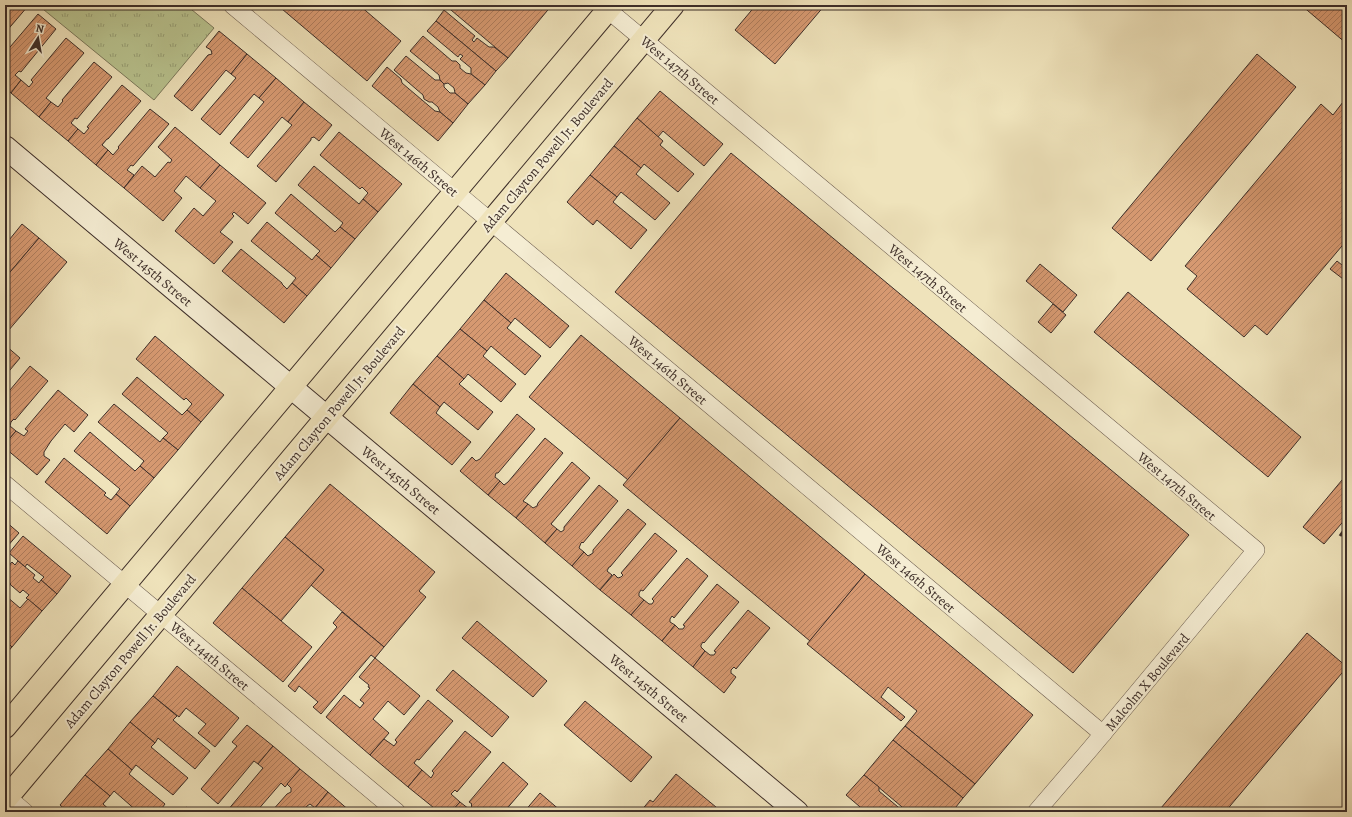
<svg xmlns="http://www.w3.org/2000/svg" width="1352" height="817" font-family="Alegreya,serif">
<defs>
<pattern id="park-tufts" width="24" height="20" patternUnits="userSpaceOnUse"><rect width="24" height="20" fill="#b9c490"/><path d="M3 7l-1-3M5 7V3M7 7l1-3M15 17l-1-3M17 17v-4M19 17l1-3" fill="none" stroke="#98a076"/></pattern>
<pattern id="building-hatch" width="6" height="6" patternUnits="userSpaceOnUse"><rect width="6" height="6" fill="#d69971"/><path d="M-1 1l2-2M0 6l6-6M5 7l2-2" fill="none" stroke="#af7d5d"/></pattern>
</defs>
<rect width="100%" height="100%" fill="#efe3bb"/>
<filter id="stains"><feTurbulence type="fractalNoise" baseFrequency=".005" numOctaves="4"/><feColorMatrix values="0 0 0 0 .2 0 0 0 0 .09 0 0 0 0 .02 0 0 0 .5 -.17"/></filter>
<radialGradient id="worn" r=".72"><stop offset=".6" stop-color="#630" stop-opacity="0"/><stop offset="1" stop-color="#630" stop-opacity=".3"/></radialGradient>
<polygon fill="url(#park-tufts)" stroke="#7b795c" points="38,5 186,5 214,28 154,100"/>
<g fill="url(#building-hatch)" stroke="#3d2e29">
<polygon points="5,5 28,6 5,33"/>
<polygon points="285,5 359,5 401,41 367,81 282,9"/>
<polygon points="445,5 552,5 508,58"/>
<polygon points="756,5 825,5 775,64 735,30"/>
<polygon points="1301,5 1347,5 1347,44"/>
<polygon points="444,10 475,36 472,40 474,42 477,38 489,47 494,47 508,58 496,71 436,21"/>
<polygon points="38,14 56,29 21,72 19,71 15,75 21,80 11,93 5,88 5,53"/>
<polygon points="436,21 496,71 485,85 471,74 471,68 460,59 463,56 460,54 458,57 427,31"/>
<polygon points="219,31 247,54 231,74 226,70 192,111 174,96 208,55 212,54 211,50 206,47"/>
<polygon points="423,36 452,61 456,61 460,65 460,68 466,73 471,74 485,85 468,104 455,93 454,88 448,83 444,84 440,80 439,75 410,51"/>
<polygon points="66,38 84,53 46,98 51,102 39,117 11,93 21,80 29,87 33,82 31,80"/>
<polygon points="247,54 276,78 259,98 254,94 220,135 201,119 236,78 231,74"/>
<polygon points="1257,54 1296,87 1151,261 1112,228"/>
<polygon points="406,56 435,80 440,80 444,84 444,87 450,93 455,93 468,104 453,123 440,112 438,107 432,102 429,102 424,99 423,95 394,70"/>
<polygon points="94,62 112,77 77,119 75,118 71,123 78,129 68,141 39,117 51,102 58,107 63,101 62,100"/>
<polygon points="387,67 401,79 402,83 435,111 440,112 453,123 438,141 372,86"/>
<polygon points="276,78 304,102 288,122 282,117 248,158 230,143 264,102 259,98"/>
<polygon points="122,85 141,101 108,139 107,139 102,145 108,150 96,165 68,141 78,129 84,134 89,128 87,127"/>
<polygon points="660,91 723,144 704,166 663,131 658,137 637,118"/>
<polygon points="304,102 332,125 319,141 314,137 311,138 311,140 276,182 257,166 292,125 288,122"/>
<polygon points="1343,102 1347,105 1347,240 1267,335 1255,325 1244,337 1187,289 1197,276 1185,266 1321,104 1333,115"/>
<polygon points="150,109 169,124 133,166 131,165 127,170 134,175 124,188 96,165 108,150 113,155 119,148 118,147"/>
<polygon points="637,118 663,141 660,145 694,174 678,192 644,164 641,168 614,146"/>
<polygon points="175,127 220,165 200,188 186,176 174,191 182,198 163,221 124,188 142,166 155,177 168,162 170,163 172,160 158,147"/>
<polygon points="339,132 402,184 378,212 363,199 368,193 362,187 360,189 320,155"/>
<polygon points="614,146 641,168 636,174 670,203 655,220 621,192 617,197 590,175"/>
<polygon points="731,153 1189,535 1073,673 615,292"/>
<polygon points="220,165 266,203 248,224 234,212 232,214 234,216 220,232 233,242 214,264 175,231 194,208 203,216 216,201 200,188"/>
<polygon points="314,166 359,204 363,199 378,212 355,239 340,227 343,223 298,185"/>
<polygon points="590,175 617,197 613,202 647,230 631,249 597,220 593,225 567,202"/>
<polygon points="291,194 335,232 340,227 355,239 331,268 316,255 320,251 275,213"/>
<polygon points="267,222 312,260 316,255 331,268 307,296 292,283 296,278 251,241"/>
<polygon points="22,224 39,238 5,278 5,245"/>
<polygon points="39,238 67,262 8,331 5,328 5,278"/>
<polygon points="241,249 282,283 282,284 287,289 292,283 307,296 284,323 222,271"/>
<polygon points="1337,261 1347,269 1347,282 1330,269"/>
<polygon points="1040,264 1077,295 1063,312 1026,281"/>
<polygon points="506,273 569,326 550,348 515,318 511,323 484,300"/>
<polygon points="1128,292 1301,437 1268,477 1094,332"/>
<polygon points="484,300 511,323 507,328 541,356 525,375 491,346 487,351 460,329"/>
<polygon points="1053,304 1066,315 1051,333 1038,322"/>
<polygon points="460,329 487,351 483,356 516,384 501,402 468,374 464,379 437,356"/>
<polygon points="581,335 680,418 628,480 529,397"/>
<polygon points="155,336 224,395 201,422 187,410 192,404 186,398 184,400 136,359"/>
<polygon points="5,345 20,358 5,376"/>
<polygon points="437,356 464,379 459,384 493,412 478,430 444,402 440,407 413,384"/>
<polygon points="30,366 48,381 15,420 14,419 11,422 10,426 16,431 5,444 5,396"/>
<polygon points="137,377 182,415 187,410 201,422 178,450 163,438 168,433 122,394"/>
<polygon points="413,384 440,407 436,413 471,442 452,465 390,413"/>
<polygon points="58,390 88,415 74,432 65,424 51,441 44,452 44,456 50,460 37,475 5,448 5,444 16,431 24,436 28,431 25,429"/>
<polygon points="114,404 160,442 163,438 178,450 154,478 140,466 144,461 98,422"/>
<polygon points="517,414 535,429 498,473 496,473 495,477 500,481 488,495 460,471 472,457 476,461 480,459"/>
<polygon points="680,418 865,574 810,641 623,485"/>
<polygon points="90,432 135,471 140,466 154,478 130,506 116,494 120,489 74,451"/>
<polygon points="545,438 563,453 523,501 528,504 516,518 488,495 500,481 504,485 508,482"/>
<polygon points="64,458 106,493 104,495 111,500 116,494 130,506 107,534 45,482"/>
<polygon points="572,462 590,478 551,524 557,529 545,543 516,518 528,504 533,508 537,506 538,503"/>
<polygon points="1347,474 1347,517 1324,544 1303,527"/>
<polygon points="330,484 435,572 419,591 426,597 384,647 311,585 324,570 285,537"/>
<polygon points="599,485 618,501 583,543 582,542 581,543 579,548 584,552 572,566 545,543 557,529 561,532 564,530 564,527"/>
<polygon points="628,509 646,524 610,567 609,567 607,571 612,575 600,590 572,566 584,552 588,556 593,553 593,550"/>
<polygon points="5,521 19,533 6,548 5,548"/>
<polygon points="655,533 677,551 643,591 641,590 639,593 639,596 644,600 631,615 600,590 614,574 618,578 621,577 623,575 621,573"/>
<polygon points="23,536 71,576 57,594 41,580 44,577 27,564 25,567 9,553"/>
<polygon points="285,537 324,570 281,621 242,588"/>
<polygon points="687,558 708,576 674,618 672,616 670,619 670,622 675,625 662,641 631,615 644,600 649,604 652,604 654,601 652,599"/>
<polygon points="18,561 35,575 33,578 39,583 41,580 57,594 42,611 26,598 29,595 23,590 20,593 5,580 5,576 7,574 5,573 5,570 12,562 15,565"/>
<polygon points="865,574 1033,715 975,784 905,726 917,711 888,687 881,697 905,717 901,721 807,644"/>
<polygon points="5,580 11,584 5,590 6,596 20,608 28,599 42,611 12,647 5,640"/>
<polygon points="717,584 739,602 704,643 703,642 701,645 701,647 705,651 693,667 662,641 675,625 679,629 683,629 685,626 683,625"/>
<polygon points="242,588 312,647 283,682 213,623"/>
<polygon points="748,610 770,628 736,669 734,667 731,670 731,673 736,677 724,693 693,667 705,651 710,655 714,655 716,652 714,651"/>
<polygon points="342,612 384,647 375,658 371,655 321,714 313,707 318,702 299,686 295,692 288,686 337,627 333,623"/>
<polygon points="477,621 547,681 533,697 462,638"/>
<polygon points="1307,633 1347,667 1225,812 1166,812 1161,808"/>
<polygon points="5,640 12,647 5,655"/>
<polygon points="375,658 420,696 404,715 388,701 373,719 389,733 370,755 326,717 344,695 360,708 364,703 360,700 370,688 368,687 369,685 359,677"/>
<polygon points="177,666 239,718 215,747 198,733 206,724 186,708 179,717 153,696"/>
<polygon points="453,670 509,717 492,737 436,690"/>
<polygon points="153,696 177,716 173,720 210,751 195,769 158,738 155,743 130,722"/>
<polygon points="428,700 453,721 419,760 417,759 414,763 422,770 408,787 370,755 384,739 394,746 397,742 395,740"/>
<polygon points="585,701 652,757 631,782 564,725"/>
<polygon points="130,722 155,743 151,747 188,778 173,795 136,765 132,770 108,749"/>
<polygon points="247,725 273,746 258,764 254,761 218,804 201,789 237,746 232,742"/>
<polygon points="905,726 975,784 963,798 893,740"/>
<polygon points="465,731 491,752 457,792 455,790 451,794 460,802 451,812 439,812 408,787 422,770 431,778 434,773 432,771"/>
<polygon points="893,740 963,798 952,812 908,812 864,775"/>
<polygon points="273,746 300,769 285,787 281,783 256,812 228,812 227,811 263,768 258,764"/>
<polygon points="108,749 132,770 129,774 165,804 159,812 138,812 114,791 110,796 85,775"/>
<polygon points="503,762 528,784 504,812 451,812 460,802 469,809 472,806 471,805 472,804 469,802"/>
<polygon points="300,769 328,792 315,808 310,804 307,806 303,812 271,812 287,794 291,792 291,788 287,784"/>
<polygon points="676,774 722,812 640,812 650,800 653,802"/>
<polygon points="85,775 110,796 103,804 112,812 68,812 60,805"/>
<polygon points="864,775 879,787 879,791 904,812 866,812 846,795"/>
<polygon points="328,792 351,812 320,812 315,808"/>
<polygon points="540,793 562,812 524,812"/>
<polygon points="186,807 193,812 182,812"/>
</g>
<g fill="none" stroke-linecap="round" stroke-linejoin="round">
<defs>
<g id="street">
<polyline points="232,5 1103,734"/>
<polyline points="602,5 1256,550 1091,748 1036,812"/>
<polyline points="5,484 397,812"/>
<polyline points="5,795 25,812"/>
</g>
<polyline id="secondary" points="5,147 797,812"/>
<g id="primary">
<polyline points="5,727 612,5"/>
<polyline points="5,800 673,5"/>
</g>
</defs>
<use href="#street" stroke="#6a5b4e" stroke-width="18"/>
<use href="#secondary" stroke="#3d2e29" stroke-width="24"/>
<use href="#primary" stroke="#3d2e29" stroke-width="24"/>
<use href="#street" stroke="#f5edd3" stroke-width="17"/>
<use href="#secondary" stroke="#f5edd3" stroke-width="22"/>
<use href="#primary" stroke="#efe3bb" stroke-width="22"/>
<polyline stroke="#3d2e29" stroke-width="3" stroke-dasharray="7 7" stroke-linecap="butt" points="1340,536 1347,526"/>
</g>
<g text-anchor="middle" stroke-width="4" stroke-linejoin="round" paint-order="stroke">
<g font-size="14" fill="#3d2e29" stroke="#f5edd3">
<text transform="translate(680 70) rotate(40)" y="5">West 147th Street</text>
<text transform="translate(547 155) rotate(-50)" y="5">Adam Clayton Powell Jr. Boulevard</text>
<text transform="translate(419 162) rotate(40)" y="5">West 146th Street</text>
<text transform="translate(153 272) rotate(40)" y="5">West 145th Street</text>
<text transform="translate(928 278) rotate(40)" y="5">West 147th Street</text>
<text transform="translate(668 370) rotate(40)" y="5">West 146th Street</text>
<text transform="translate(339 403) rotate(-50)" y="5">Adam Clayton Powell Jr. Boulevard</text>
<text transform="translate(401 480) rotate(40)" y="5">West 145th Street</text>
<text transform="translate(1177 486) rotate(40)" y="5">West 147th Street</text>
<text transform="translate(916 578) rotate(40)" y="5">West 146th Street</text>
<text transform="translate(130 651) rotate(-50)" y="5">Adam Clayton Powell Jr. Boulevard</text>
<text transform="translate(210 656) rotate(40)" y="5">West 144th Street</text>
<text transform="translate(1147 682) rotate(-50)" y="5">Malcolm X Boulevard</text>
<text transform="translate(649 688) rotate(40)" y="5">West 145th Street</text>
</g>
</g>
<rect width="1352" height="817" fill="none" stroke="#efe3bb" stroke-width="20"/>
<rect x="6" y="6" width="1340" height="805" fill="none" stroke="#3d2e29" stroke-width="2"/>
<rect x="10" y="10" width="1332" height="797" fill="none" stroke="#3d2e29"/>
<g transform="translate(38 38) rotate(11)" stroke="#f5edd3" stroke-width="3" paint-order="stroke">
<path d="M0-3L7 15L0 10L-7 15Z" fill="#3d2e29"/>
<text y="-6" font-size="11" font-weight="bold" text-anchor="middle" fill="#3d2e29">N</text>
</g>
<rect width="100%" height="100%" filter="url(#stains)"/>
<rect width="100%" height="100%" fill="url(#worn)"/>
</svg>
